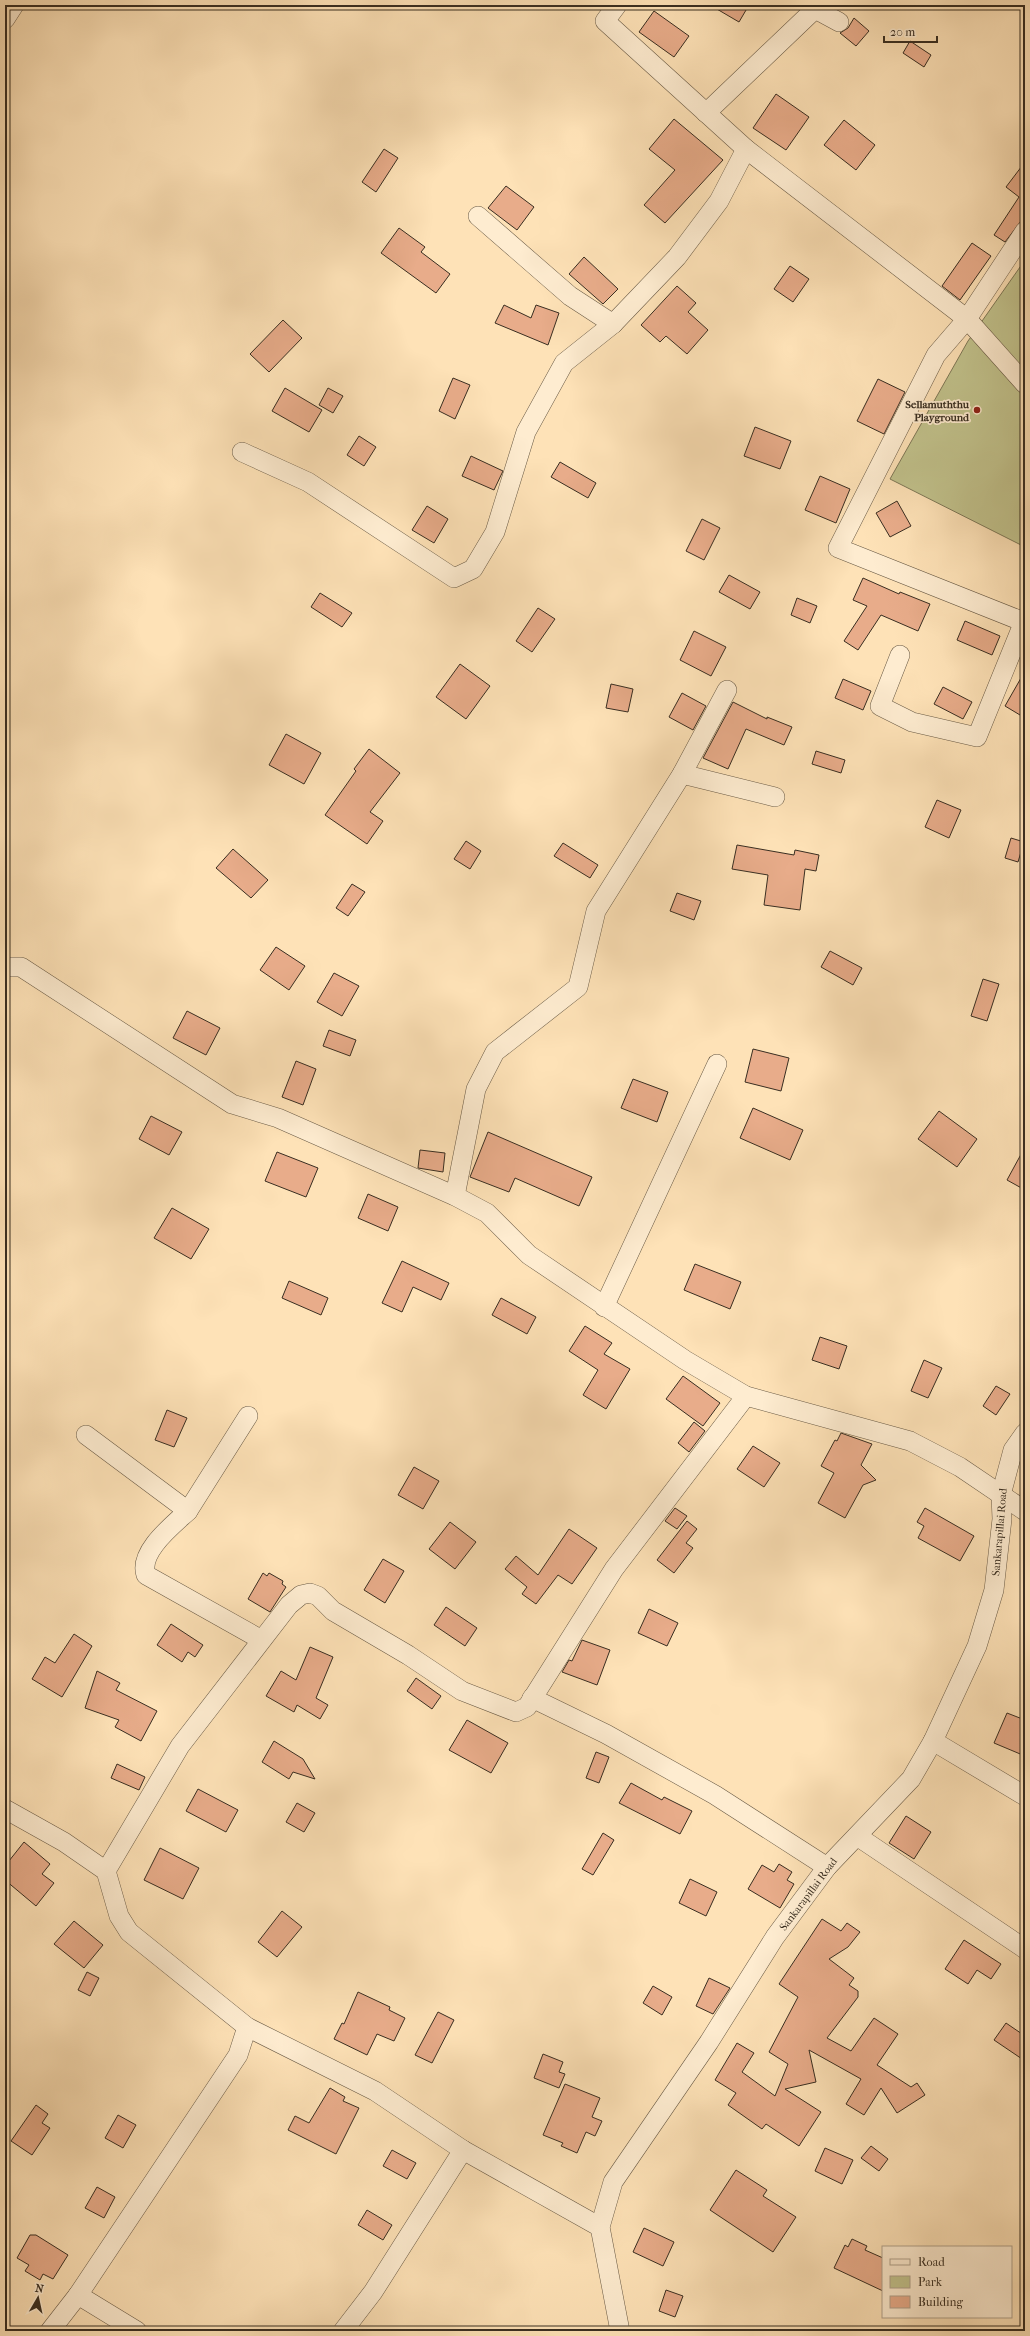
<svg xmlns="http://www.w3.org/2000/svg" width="1030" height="2336" font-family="'IM FELL French Canon',serif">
<rect width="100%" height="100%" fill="#fee2b7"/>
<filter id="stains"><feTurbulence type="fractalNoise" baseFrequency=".005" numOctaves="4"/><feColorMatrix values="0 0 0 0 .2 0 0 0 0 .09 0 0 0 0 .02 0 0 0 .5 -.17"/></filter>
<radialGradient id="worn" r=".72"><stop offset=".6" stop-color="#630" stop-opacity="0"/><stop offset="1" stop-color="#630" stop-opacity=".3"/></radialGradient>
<polygon fill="#c2c38d" stroke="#7e7857" points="1025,260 1025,547 890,479 968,341"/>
<g fill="#e8ac8a" stroke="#392e21">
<polygon points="710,5 749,5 739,22"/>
<polygon points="654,11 689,36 674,57 639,32"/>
<polygon points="854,18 869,31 856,46 840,33 848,28"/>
<polygon points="910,41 931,55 924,67 903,53"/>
<polygon points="776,94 809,117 786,150 753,128"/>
<polygon points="674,119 723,160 665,223 644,205 675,170 649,149"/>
<polygon points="844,120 875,145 856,170 824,145"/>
<polygon points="384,149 398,158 376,192 362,182"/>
<polygon points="1025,162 1025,216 1005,242 994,235 1019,197 1006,187"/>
<polygon points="506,186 534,207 517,230 488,208"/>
<polygon points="399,228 425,247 421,252 450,274 436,293 381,253"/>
<polygon points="972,243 991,256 960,300 942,286"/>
<polygon points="584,257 618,289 603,304 569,274"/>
<polygon points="790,266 809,279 793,302 774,289"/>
<polygon points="677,286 696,303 688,312 708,330 687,354 666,336 660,342 641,325"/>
<polygon points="504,305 531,318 536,305 559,313 548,345 495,323"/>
<polygon points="283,320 302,338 269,372 250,354"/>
<polygon points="453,378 470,385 455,419 439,411"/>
<polygon points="878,379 905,392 884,434 857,421"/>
<polygon points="285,388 322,410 309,432 272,411"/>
<polygon points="328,388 343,396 333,413 319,405"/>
<polygon points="755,427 791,441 780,469 744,456"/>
<polygon points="359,436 376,447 364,466 347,455"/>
<polygon points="471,456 503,471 494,490 462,476"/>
<polygon points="560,462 596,483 588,498 551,477"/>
<polygon points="820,476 850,489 836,523 805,510"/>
<polygon points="897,501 911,526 890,537 876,513"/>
<polygon points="427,506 448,519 434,543 412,530"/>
<polygon points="702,519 720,528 704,560 686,551"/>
<polygon points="729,575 760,592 750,609 719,592"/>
<polygon points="863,578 899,594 900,592 930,604 918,631 881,615 858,650 844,641 867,606 853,600"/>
<polygon points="320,593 352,613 342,627 311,607"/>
<polygon points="797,598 817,606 810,623 791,615"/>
<polygon points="538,608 555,619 532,652 516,641"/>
<polygon points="965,621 1000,636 992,655 957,640"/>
<polygon points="694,631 726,647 711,676 680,660"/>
<polygon points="460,664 490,686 466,719 436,697"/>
<polygon points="1025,671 1025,718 1005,706"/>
<polygon points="843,679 871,691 863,710 835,698"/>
<polygon points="611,684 633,689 628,712 606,708"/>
<polygon points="943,687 972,702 963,719 934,704"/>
<polygon points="682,693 706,706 693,730 669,717"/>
<polygon points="733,702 767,719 767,717 792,727 784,745 746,729 728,769 703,758"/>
<polygon points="286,734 321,753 304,784 269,765"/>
<polygon points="369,749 400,773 370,812 383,821 367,844 325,815 356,771 354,769"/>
<polygon points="816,751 845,760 841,773 812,764"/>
<polygon points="937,800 961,810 949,838 925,827"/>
<polygon points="1011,838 1024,842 1018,862 1005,858"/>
<polygon points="466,841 481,851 470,869 454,859"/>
<polygon points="563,843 598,865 590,878 554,856"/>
<polygon points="737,845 794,855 795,850 819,855 816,871 805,869 800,910 764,905 768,875 732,869"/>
<polygon points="233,849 268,880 251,898 216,868"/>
<polygon points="352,884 365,892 348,916 336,908"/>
<polygon points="677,893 701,901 694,920 670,911"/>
<polygon points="276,947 305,966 289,990 260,970"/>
<polygon points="830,951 862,968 853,985 821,967"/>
<polygon points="334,973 359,986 342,1016 317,1002"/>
<polygon points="983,979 999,984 987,1021 971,1016"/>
<polygon points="187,1011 220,1028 206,1055 173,1038"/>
<polygon points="329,1030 356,1040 350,1056 323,1046"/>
<polygon points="753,1049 789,1058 781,1091 745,1082"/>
<polygon points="296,1061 316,1069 303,1105 282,1097"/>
<polygon points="633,1079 668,1092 657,1122 621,1108"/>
<polygon points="753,1108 803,1130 790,1160 740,1138"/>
<polygon points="939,1111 977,1139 957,1167 918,1139"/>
<polygon points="151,1116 182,1132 169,1155 139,1139"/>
<polygon points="488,1132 592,1177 579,1206 515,1178 509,1192 470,1177"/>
<polygon points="1025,1147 1025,1190 1007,1180"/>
<polygon points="420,1150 445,1153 443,1172 418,1168"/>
<polygon points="277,1152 318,1168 306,1197 265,1181"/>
<polygon points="368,1194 398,1207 388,1231 358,1218"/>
<polygon points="172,1208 209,1229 191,1259 154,1238"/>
<polygon points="402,1261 449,1283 441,1300 413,1287 402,1312 382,1303"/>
<polygon points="695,1264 741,1282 730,1309 684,1290"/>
<polygon points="289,1281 328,1298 321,1315 282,1298"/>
<polygon points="501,1298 536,1317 527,1334 492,1315"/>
<polygon points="585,1326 612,1343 604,1354 630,1369 606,1409 583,1395 598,1370 569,1351"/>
<polygon points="820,1337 847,1346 839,1369 812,1360"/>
<polygon points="924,1360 942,1368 928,1398 911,1391"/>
<polygon points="683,1376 720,1403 703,1426 666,1399"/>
<polygon points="996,1386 1010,1394 996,1415 983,1406"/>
<polygon points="167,1410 187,1418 174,1447 155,1440"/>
<polygon points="694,1422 705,1431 689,1452 678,1443"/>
<polygon points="841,1433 872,1444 861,1465 876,1480 863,1485 845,1518 818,1503 834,1473 821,1466 835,1440 837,1441"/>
<polygon points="753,1446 780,1463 764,1487 737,1469"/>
<polygon points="414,1467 439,1481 423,1509 398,1495"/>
<polygon points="675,1508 687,1516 677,1529 665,1521"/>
<polygon points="925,1508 974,1536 960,1561 918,1538 924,1526 917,1522"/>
<polygon points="687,1521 697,1529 686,1543 693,1548 674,1573 657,1560"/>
<polygon points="450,1522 476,1542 455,1569 429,1549"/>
<polygon points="569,1529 597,1548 572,1584 558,1575 536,1604 522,1594 527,1587 505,1569 516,1556 538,1575"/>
<polygon points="383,1559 404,1571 385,1603 364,1590"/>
<polygon points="263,1573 267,1576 269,1573 283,1581 282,1584 286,1587 270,1612 248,1599"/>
<polygon points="446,1607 477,1628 465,1646 434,1625"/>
<polygon points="649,1609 678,1623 667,1646 638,1633"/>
<polygon points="171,1624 203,1645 195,1657 188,1652 182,1662 157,1645"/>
<polygon points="74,1634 92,1646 62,1697 32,1679 45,1657 55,1663"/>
<polygon points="582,1640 610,1650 597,1685 562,1672 569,1660 572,1661"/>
<polygon points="310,1647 333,1657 316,1698 328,1705 320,1719 297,1705 294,1712 266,1696 281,1671 296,1680"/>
<polygon points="97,1671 120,1683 116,1690 157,1711 141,1741 115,1727 119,1720 85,1708"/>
<polygon points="416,1678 441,1696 432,1709 407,1691"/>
<polygon points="1007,1713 1025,1720 1025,1756 994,1743"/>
<polygon points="467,1720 508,1743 491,1773 449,1750"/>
<polygon points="274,1741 303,1759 315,1779 293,1772 289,1779 262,1762"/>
<polygon points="596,1752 609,1757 599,1783 586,1778"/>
<polygon points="117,1764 145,1777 139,1790 111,1778"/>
<polygon points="631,1783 662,1800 664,1797 692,1811 680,1834 619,1803"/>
<polygon points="198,1789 238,1810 226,1832 186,1811"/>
<polygon points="297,1803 315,1813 304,1832 286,1822"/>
<polygon points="906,1816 931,1832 914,1859 889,1843"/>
<polygon points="603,1833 614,1840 593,1875 582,1869"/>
<polygon points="24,1842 50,1864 42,1874 54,1883 36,1906 5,1880 5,1866"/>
<polygon points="160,1848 199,1868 183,1899 144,1880"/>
<polygon points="779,1864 792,1872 787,1880 794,1884 780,1908 748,1889 762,1865 774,1872"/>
<polygon points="690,1879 717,1892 706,1916 679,1903"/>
<polygon points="282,1911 302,1927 277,1957 258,1942"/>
<polygon points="822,1919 841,1931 847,1923 860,1932 848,1947 829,1959 854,1978 849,1985 858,1991 858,1997 827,2038 851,2051 874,2018 898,2034 877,2065 911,2087 917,2083 925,2095 897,2113 881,2088 864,2115 846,2104 861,2079 809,2050 816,2082 785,2089 821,2112 799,2146 766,2124 762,2129 728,2105 736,2093 715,2080 737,2043 754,2053 742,2072 775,2096 788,2064 769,2052 798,1997 779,1984"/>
<polygon points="74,1921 103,1945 84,1968 54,1944"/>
<polygon points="964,1940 1001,1964 991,1979 977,1970 968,1984 945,1969"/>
<polygon points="87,1972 99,1978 90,1996 78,1990"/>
<polygon points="709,1978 730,1988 713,2014 696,2006"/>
<polygon points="653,1986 672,1997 662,2015 643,2003"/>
<polygon points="358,1992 390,2007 389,2010 405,2018 394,2041 377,2034 367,2055 334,2039 342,2023 344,2024"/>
<polygon points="438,2012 454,2020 432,2063 415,2055"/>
<polygon points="1006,2023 1025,2036 1025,2061 994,2040"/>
<polygon points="543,2054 563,2062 559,2072 565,2074 559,2088 534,2078"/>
<polygon points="565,2084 600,2098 592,2117 602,2121 595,2136 586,2132 577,2153 561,2146 563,2143 543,2135"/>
<polygon points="330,2088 345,2097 343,2101 359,2108 336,2154 288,2130 295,2116 309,2123"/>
<polygon points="36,2105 48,2114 42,2123 50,2128 32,2155 11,2141"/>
<polygon points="118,2115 136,2125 123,2148 105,2138"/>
<polygon points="871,2146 888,2159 879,2171 861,2158"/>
<polygon points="825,2148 853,2160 842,2184 815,2171"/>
<polygon points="392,2150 416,2163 407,2179 383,2166"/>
<polygon points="736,2170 767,2190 763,2196 796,2217 773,2252 710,2210"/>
<polygon points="97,2187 115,2197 104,2218 85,2208"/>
<polygon points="367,2210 392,2225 383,2240 358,2225"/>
<polygon points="644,2228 674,2242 663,2266 633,2252"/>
<polygon points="30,2235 36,2235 68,2255 53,2279 43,2274 40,2280 25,2271 29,2265 17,2258"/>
<polygon points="852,2239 867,2246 865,2250 883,2258 883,2291 834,2268 845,2245 848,2247"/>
<polygon points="666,2290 683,2296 675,2317 659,2311"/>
</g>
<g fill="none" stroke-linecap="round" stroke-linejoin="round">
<defs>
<g id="minor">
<polyline points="617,5 605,21 746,149 967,319 1025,384"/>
<polyline points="5,19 14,5"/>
<polyline points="706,113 815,9 839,22"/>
<polyline points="478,216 570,296 613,324"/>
<polyline points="242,452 308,482 454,578 473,569 495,532 526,432 564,363 613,324 677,257 719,201 746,149"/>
<polyline points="1024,622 838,548 936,355 967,319 1025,231"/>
<polyline points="900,655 880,706 912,722 977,737 1025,619"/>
<polyline points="682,774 775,797"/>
<polyline points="5,967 21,967 232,1104 278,1118 455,1196 487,1213 529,1255 685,1360 746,1396 910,1441 960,1467 1025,1511"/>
<polyline points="455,1196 476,1089 495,1052 578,987 596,911 682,774 727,690"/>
<polyline points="604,1307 717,1064"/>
<path d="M86,1435L188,1511C173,1525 138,1552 146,1575L260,1639"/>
<polyline points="188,1511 248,1416"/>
<polyline points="532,1698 606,1734 715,1795 827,1867"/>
<polyline points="933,1741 1025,1796"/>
<polyline points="5,1809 64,1842 106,1871 119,1916 129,1932 247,2027 375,2091 463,2150 600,2227"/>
<polyline points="857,1836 1025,1949"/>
<polyline points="106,1871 180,1746 289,1605 301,1595 310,1593 318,1596 333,1611 408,1655 462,1691 516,1712 527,1707 614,1569 746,1396"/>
<polyline points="78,2295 137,2331"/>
<polyline points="50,2331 78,2295 238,2055 247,2027"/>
<polyline points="343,2331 373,2292 463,2150"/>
<polyline points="620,2331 600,2227 613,2182 709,2042 775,1937 827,1867 911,1779 933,1741 977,1646 994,1590 1002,1519 1001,1495 1013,1450 1025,1433"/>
</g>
</defs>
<use href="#minor" stroke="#6a5b46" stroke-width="20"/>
<use href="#minor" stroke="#feecd0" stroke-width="19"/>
</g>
<circle fill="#8f2418" stroke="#feecd0" stroke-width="1.5" cx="977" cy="410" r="4"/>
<g text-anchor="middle" stroke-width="3.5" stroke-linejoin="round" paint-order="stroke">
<g font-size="11" font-weight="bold" fill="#392e21" stroke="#feecd0" text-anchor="end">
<text x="969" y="408">Sellamuththu<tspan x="969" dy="13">Playground</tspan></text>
</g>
<g font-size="11" fill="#392e21" stroke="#feecd0">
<text transform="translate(999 1532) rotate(-85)" y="4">Sankarapillai Road</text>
<text transform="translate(808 1894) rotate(-53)" y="4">Sankarapillai Road</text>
</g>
</g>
<rect width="1030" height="2336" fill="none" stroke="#fee2b7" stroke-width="20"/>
<rect x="6" y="6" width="1018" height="2324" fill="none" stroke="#392e21" stroke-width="2"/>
<rect x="10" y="10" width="1010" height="2316" fill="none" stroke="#392e21"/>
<rect x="882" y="2246" width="130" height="72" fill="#feecd0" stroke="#afa08a"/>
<rect x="890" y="2259" width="20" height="6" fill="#feecd0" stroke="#afa08a"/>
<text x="918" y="2266" font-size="12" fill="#392e21">Road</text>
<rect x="890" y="2276" width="20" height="12" fill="#c2c38d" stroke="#afa08a"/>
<text x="918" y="2286" font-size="12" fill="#392e21">Park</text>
<rect x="890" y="2296" width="20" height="12" fill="#e8ac8a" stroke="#afa08a"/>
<text x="918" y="2306" font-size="12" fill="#392e21">Building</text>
<g transform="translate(38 2298) rotate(9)" stroke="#feecd0" stroke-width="3" paint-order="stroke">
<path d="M0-3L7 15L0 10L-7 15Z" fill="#392e21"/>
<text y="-6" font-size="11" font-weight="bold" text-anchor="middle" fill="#392e21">N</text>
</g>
<path d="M884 36v6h53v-6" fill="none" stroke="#392e21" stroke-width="2"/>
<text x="890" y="36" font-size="12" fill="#392e21" stroke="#feecd0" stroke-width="3" paint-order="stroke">20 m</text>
<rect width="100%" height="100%" filter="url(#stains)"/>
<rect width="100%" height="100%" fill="url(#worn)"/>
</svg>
